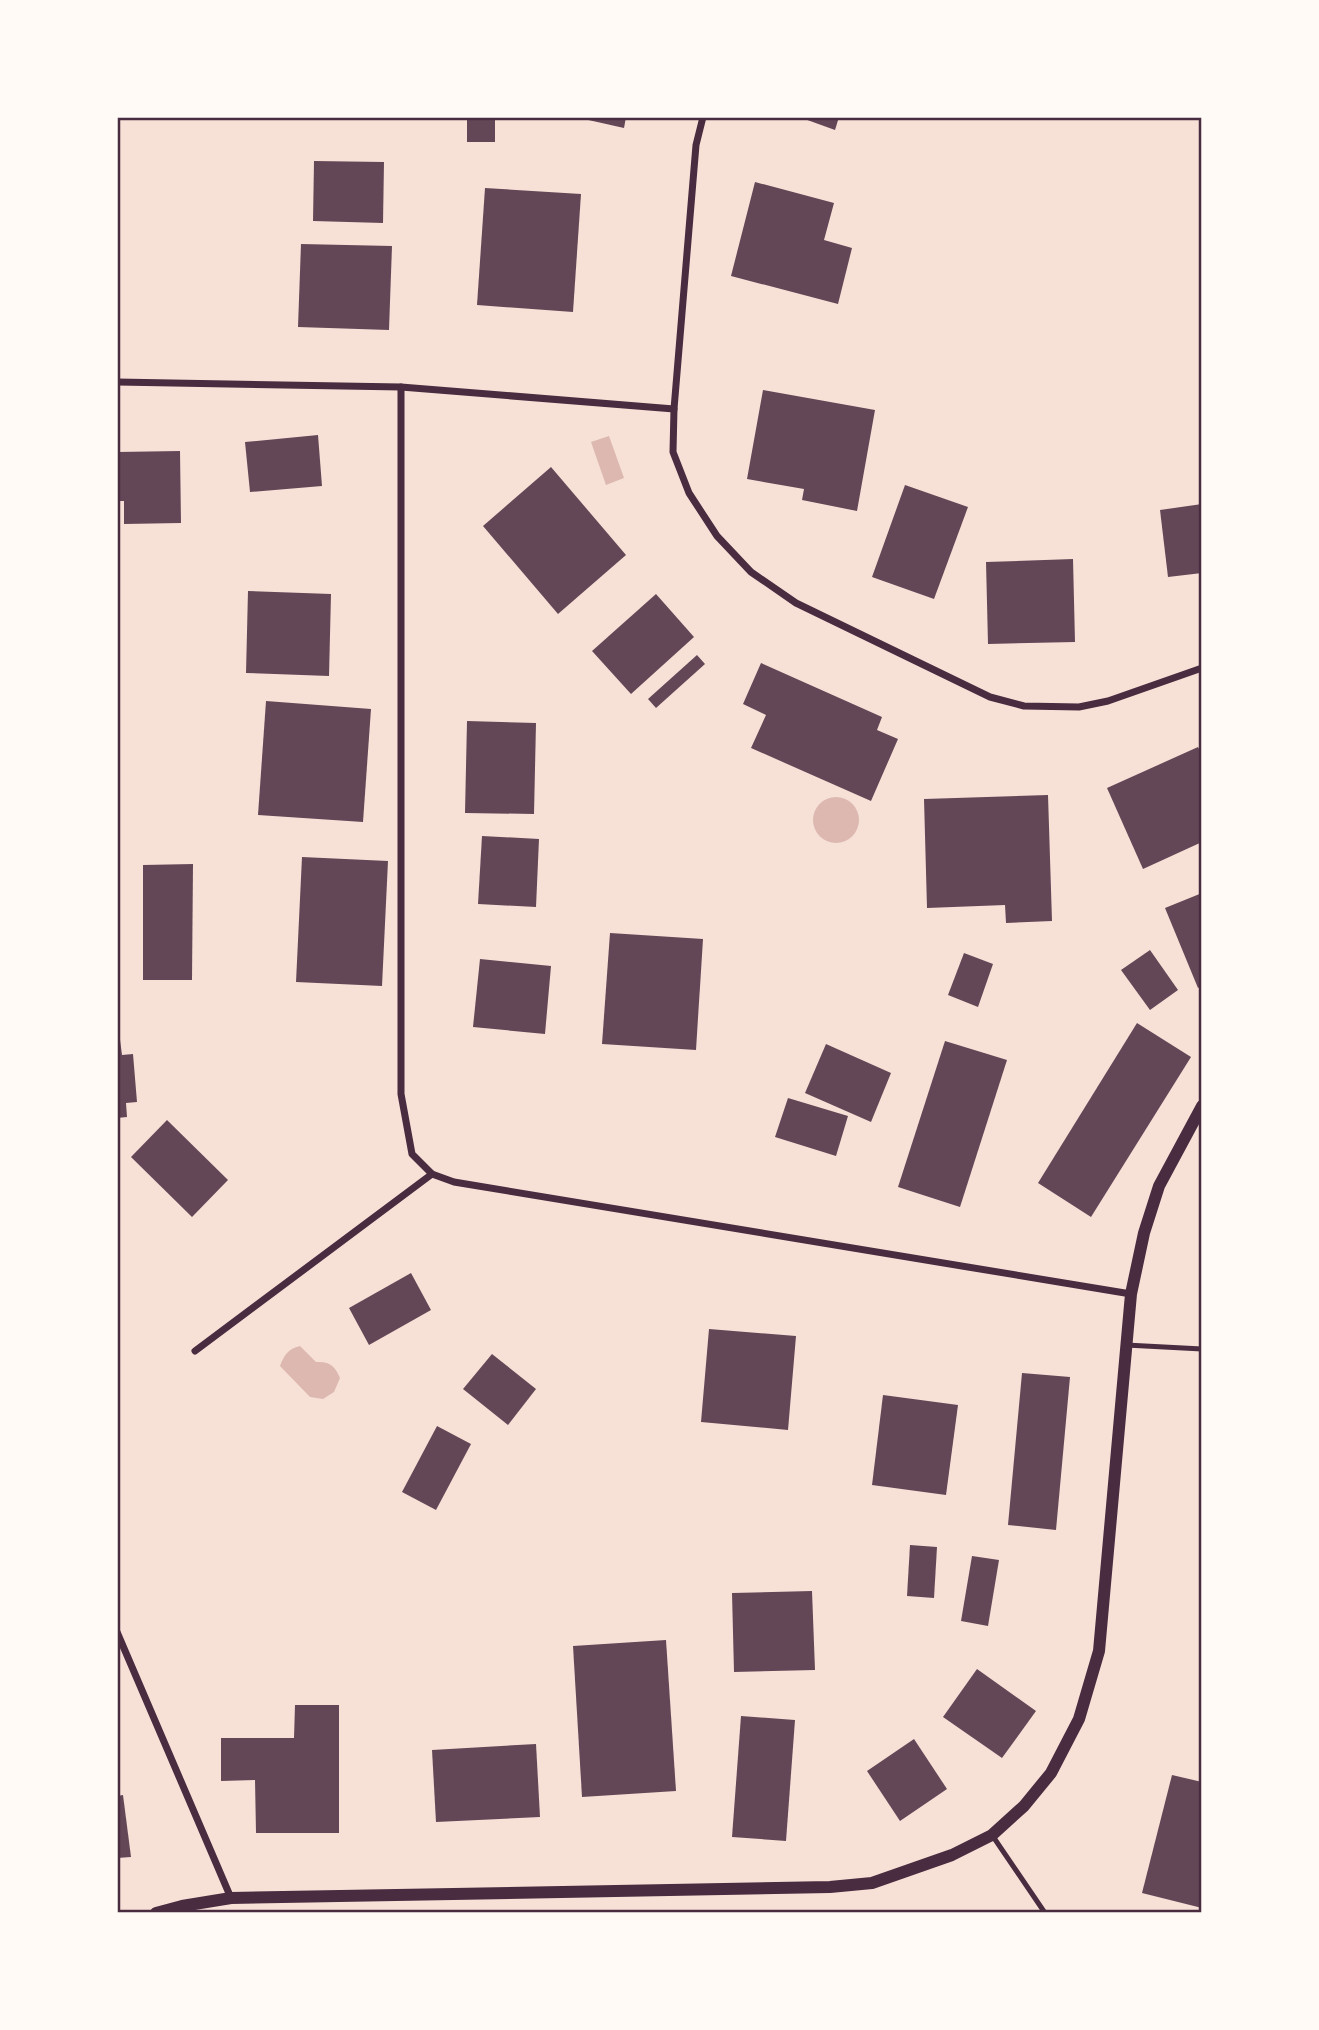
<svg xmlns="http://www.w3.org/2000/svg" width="1319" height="2030" font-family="'Fira Sans',sans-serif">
<rect width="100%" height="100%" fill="#f7e1d7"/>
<g fill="#dcb8b0">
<polygon points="609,436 624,478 606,485 591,442"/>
<circle cx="836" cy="820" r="23"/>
<path d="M300,1346L316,1362C330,1361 335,1366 340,1378L334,1392L323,1399L310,1397L280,1366C284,1355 288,1349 300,1346Z"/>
</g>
<g fill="#644757">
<rect x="467" y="117" width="28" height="25"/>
<polygon points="575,117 626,117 624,128"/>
<polygon points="799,117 839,117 835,130"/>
<polygon points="314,161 384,162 383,223 313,221"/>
<polygon points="755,182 834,203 824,240 852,248 838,304 731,276"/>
<polygon points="485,188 581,194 573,312 477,305"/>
<polygon points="301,244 392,246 389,330 298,327"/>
<polygon points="763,390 875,410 857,511 802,500 804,489 747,479"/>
<polygon points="318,435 322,486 250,492 245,442"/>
<polygon points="180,451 181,523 124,524 124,501 117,501 117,452"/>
<polygon points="551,467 626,555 558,614 483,526"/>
<polygon points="905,485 968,507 934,599 872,577"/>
<polygon points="1202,504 1202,573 1168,577 1160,510"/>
<polygon points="1073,559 1075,642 988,644 986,562"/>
<polygon points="248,591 331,594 329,676 246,673"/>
<polygon points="656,594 694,637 631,694 592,651"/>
<polygon points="697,655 705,664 656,708 648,699"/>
<polygon points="761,663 882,717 877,730 898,739 871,801 751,748 766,715 743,704"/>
<polygon points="266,701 371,709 363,822 258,815"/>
<polygon points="467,721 536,723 534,814 465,813"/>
<polygon points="1198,747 1202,755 1202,842 1143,869 1107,788"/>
<polygon points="1048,795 1052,921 1006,923 1005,905 927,908 924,799"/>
<polygon points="482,836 539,839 536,907 478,904"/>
<polygon points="302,857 388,861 382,986 296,982"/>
<polygon points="193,864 192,980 143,980 143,865"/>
<polygon points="1202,893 1202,986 1198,988 1165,908"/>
<polygon points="610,933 703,939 696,1050 602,1044"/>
<polygon points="1150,950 1178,990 1150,1010 1121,970"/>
<polygon points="964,953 993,964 978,1007 948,995"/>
<polygon points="480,959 551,966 545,1034 473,1027"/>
<polygon points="1137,1023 1191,1057 1091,1217 1038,1183"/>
<polygon points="117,1032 119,1032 122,1055 133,1054 137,1102 126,1103 127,1117 117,1118"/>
<polygon points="945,1041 1007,1060 960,1207 898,1187"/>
<polygon points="826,1044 891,1073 871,1122 805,1093"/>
<polygon points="788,1098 848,1116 836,1156 775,1137"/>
<polygon points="167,1120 228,1180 192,1217 131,1157"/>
<polygon points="411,1273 431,1310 369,1345 349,1308"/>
<polygon points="709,1329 796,1336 788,1430 701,1422"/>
<polygon points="492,1354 536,1389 508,1425 463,1389"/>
<polygon points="1022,1373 1070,1377 1056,1530 1008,1525"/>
<polygon points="883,1395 958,1405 946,1495 872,1485"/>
<polygon points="437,1426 471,1444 436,1510 402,1492"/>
<polygon points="910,1545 937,1547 934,1598 907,1596"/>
<polygon points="972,1556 999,1560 988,1626 961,1621"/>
<polygon points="812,1591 815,1670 734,1672 732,1593"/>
<polygon points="666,1640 676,1791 582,1797 573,1646"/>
<polygon points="977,1669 1036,1711 1002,1758 943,1717"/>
<polygon points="295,1705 339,1705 339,1833 256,1833 255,1780 221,1781 221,1738 294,1738"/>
<polygon points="741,1716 795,1720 786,1841 732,1837"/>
<polygon points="914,1739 947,1789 900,1821 867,1771"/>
<polygon points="536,1744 540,1817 436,1822 432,1750"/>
<polygon points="1172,1775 1202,1782 1202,1908 1142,1893"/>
<polygon points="123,1795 131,1857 117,1858 117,1796"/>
</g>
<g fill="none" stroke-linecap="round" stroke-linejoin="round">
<g stroke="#4a2c40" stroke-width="5">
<polyline points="1126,1345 1202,1349"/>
<polyline points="992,1835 1045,1913"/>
</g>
<g stroke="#4a2c40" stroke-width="7">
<polyline points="703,117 696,145 674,409 673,452 689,493 717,536 751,572 796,603 990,697 1024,706 1079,707 1108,701 1202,668"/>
<polyline points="117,382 401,387 674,409"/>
<polyline points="401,387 401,1094 412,1154 432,1174 454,1182 1131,1294"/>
<polyline points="195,1351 432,1174"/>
<polyline points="117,1632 231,1898"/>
</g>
<polyline stroke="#4a2c40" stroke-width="12" points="156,1913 182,1906 231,1898 830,1887 872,1883 952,1855 992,1835 1024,1806 1051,1773 1079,1719 1099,1651 1131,1294 1144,1233 1159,1186 1202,1106"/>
</g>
<rect width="1319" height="2030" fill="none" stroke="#fffaf5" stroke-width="238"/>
<rect x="119" y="119" width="1081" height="1792" fill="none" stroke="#4a2c40" stroke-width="2.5"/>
</svg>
